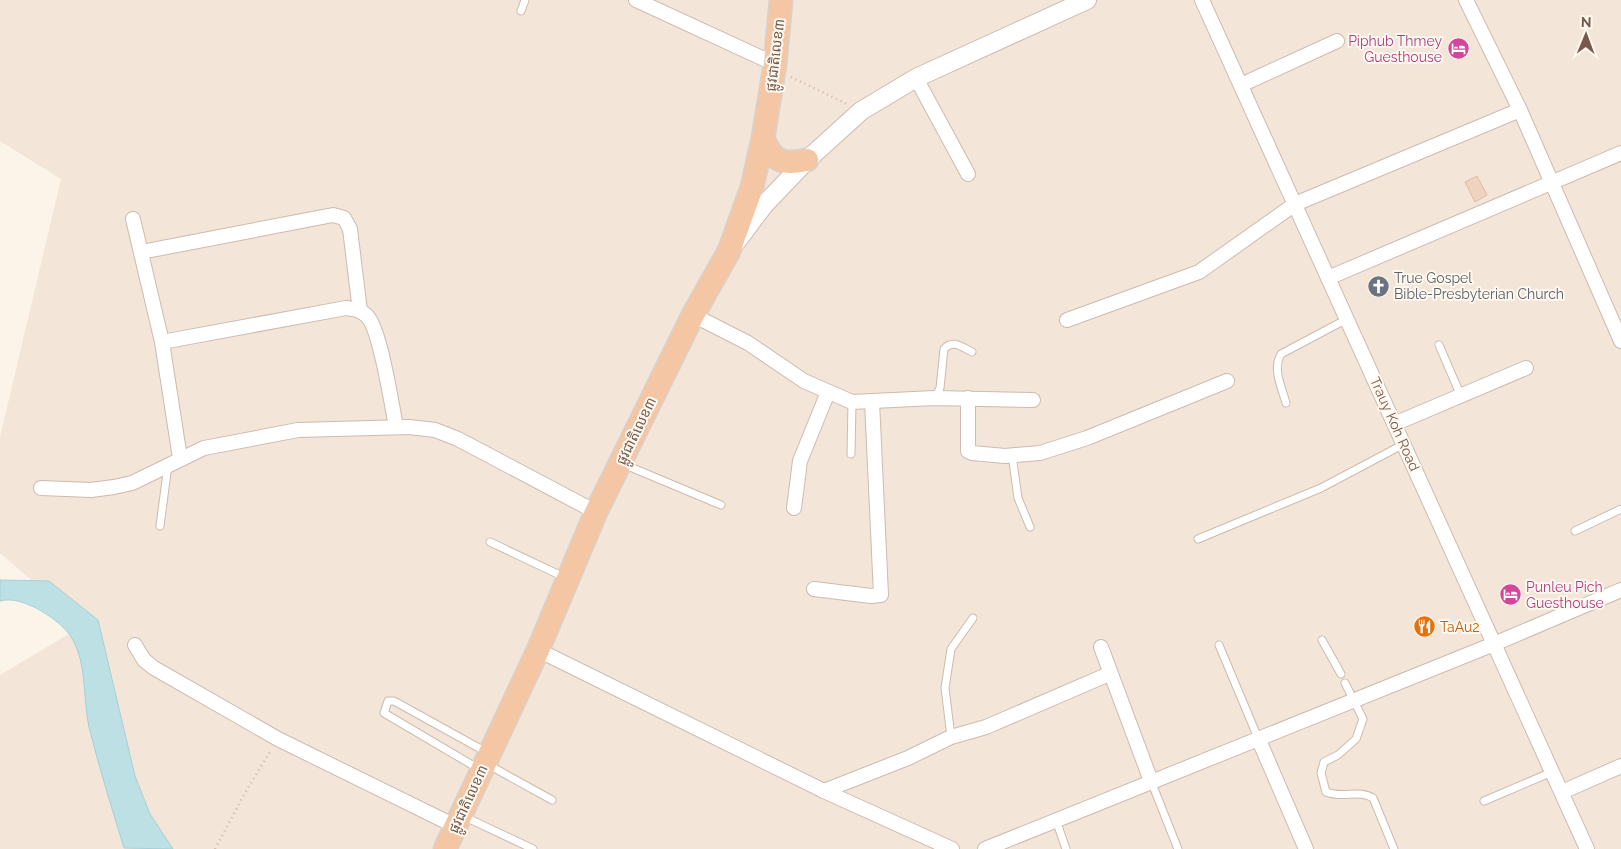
<svg xmlns="http://www.w3.org/2000/svg" width="1621" height="849" font-family="Raleway,'Noto Sans Khmer',sans-serif">
<rect width="100%" height="100%" fill="#fcf4e9"/>
<polygon fill="#f3e5d7" points="0,0 1621,0 1621,849 0,849 0,675 84,625 0,553 0,437 61,179 0,141"/>
<path fill="#bde0e5" stroke="#a4d0d6" d="M0,580L49,581L98,620L135,776L150,814L173,849L124,848C112,808 99,768 89,727C83,699 87,666 73,640C63,621 22,594 0,601Z"/>
<polygon fill="#f0d2c1" stroke="#e2b9a2" points="1477,176 1487,195 1475,202 1465,182"/>
<g fill="none" stroke-linecap="round" stroke-linejoin="round">
<defs>
<g id="service">
<polyline points="521,11 525,0"/>
<polyline points="1439,345 1461,396"/>
<path d="M935,398L940,388L944,349C953,339 962,347 972,352"/>
<path d="M1286,403C1282,388 1272,369 1281,354L1347,319"/>
<polyline points="851,454 852,402"/>
<polyline points="1012,455 1018,498 1030,527"/>
<polyline points="623,464 721,505"/>
<polyline points="160,526 168,465"/>
<polyline points="1575,531 1621,509"/>
<polyline points="1198,539 1321,488 1404,444"/>
<polyline points="490,542 566,578"/>
<polyline points="1322,640 1341,674"/>
<polyline points="1219,645 1258,738"/>
<path d="M1345,683L1363,719L1356,739L1338,755L1324,762L1321,773L1326,792C1343,799 1359,789 1373,798L1394,849"/>
<polyline points="951,737 945,688 951,649 973,618"/>
<polyline points="487,764 552,800"/>
<polyline points="479,769 384,713 388,701 394,701 488,753"/>
<polyline points="1151,781 1178,849"/>
<polyline points="1484,801 1552,772"/>
<polyline points="463,816 533,849"/>
<polyline points="1056,820 1066,849"/>
</g>
<g id="minor">
<polyline points="636,0 775,64"/>
<polyline points="1202,0 1587,849"/>
<polyline points="1466,0 1520,110 1621,341"/>
<polyline points="916,78 968,174"/>
<polyline points="1241,85 1337,41"/>
<polyline points="133,219 162,342 180,458"/>
<polyline points="141,252 333,215 344,218 350,229 360,311"/>
<polyline points="1328,278 1621,153"/>
<polyline points="693,315 748,343 804,381 852,402 935,398 1033,400"/>
<polyline points="1067,320 1199,272 1295,204 1520,110"/>
<path d="M162,342L346,308C354,309 361,310 367,316C380,328 392,406 396,427"/>
<polyline points="968,398 968,451 972,453 1005,456 1040,453 1087,438 1227,381"/>
<polyline points="1394,424 1526,368"/>
<polyline points="41,488 91,490 114,487 132,483 204,448 298,430 409,427 435,430 458,439 596,512"/>
<polyline points="794,508 800,461 828,392"/>
<polyline points="814,589 871,596 881,595 872,401"/>
<polyline points="135,645 144,660 154,668 278,739 455,826"/>
<polyline points="1101,647 1151,781"/>
<polyline points="538,650 824,791 952,849"/>
<polyline points="1258,738 1306,849"/>
<polyline points="824,791 908,758 951,737 986,727 1109,674"/>
<polyline points="1562,792 1621,766"/>
<polyline points="985,849 1494,644 1621,590"/>
</g>
<polyline id="tertiary" points="737,241 764,205 807,160 861,111 916,78 1087,0"/>
<g id="trunk">
<path d="M763,138C772,162 784,165 807,160"/>
<polyline points="445,849 538,650 596,512 693,315 729,251 752,187 763,138 775,64 781,0"/>
</g>
</defs>
<use href="#service" stroke="#cdbbaf" stroke-width="9"/>
<use href="#minor" stroke="#cdbbaf" stroke-width="16"/>
<use href="#tertiary" stroke="#cdbbaf" stroke-width="20"/>
<use href="#trunk" stroke="#d8d1cd" stroke-width="25"/>
<g stroke="#d5b6a4" stroke-width="2.5" stroke-dasharray="1 4" stroke-linecap="butt">
<polyline points="791,77 847,104"/>
<polyline points="215,849 245,793 271,750"/>
</g>
<use href="#service" stroke="#fff" stroke-width="7"/>
<use href="#minor" stroke="#fff" stroke-width="14"/>
<use href="#tertiary" stroke="#fff" stroke-width="18"/>
<use href="#trunk" stroke="#f5c6a4" stroke-width="22"/>
</g>
<defs>
<symbol id="hotel-disc" viewBox="-11 -11 22 22"><circle r="9.5" fill="#d1479c" stroke="#fef8ef"/><path d="M-6-4.5h1.5V1H6V5H4.5V3h-9V5H-6ZM-4 0a1.8 1.8 0 1 1 3.6 0ZM.5 0V-2.5h3Q6-2.5 6 0Z" fill="#fff"/></symbol>
<symbol id="church-disc" viewBox="-11 -11 22 22"><circle r="9.5" fill="#6b7280" stroke="#fef8ef"/><path d="M-1.2-6h2.4v3.5h3.3v2.4h-3.3V6h-2.4V-.1h-3.3v-2.4h3.3Z" fill="#fff"/></symbol>
<symbol id="restaurant-disc" viewBox="-11 -11 22 22"><circle r="9.5" fill="#e8710a" stroke="#fef8ef"/><path d="M-5-6h1v4h1v-4h1v4h1v-4h1v5L-1.5 .5V6h-2V.5L-5-1ZM5-6V6H3V1.5H1.5Q1.5-4 5-6Z" fill="#fff"/></symbol>
</defs>
<g fill-rule="evenodd">
<use href="#hotel-disc" x="1446" y="36" width="25" height="25"/>
<use href="#church-disc" x="1366" y="274" width="25" height="25"/>
<use href="#hotel-disc" x="1498" y="582" width="25" height="25"/>
<use href="#restaurant-disc" x="1412" y="614" width="25" height="25"/>
</g>
<g text-anchor="middle" stroke-width="4" stroke-linejoin="round" paint-order="stroke">
<g font-size="14" fill="#b23c85" stroke="#fef8ef" text-anchor="end">
<text x="1442" y="46">Piphub Thmey<tspan x="1442" dy="16">Guesthouse</tspan></text>
<text x="1526" y="592" text-anchor="start">Punleu Pich<tspan x="1526" dy="16">Guesthouse</tspan></text>
</g>
<g font-size="14" fill="#755a4d" stroke="#fef8ef">
<text transform="translate(775 55) rotate(-83)" y="5">ផ្លូវជាតិលេខ៣</text>
<text transform="translate(1395 424) rotate(66)" y="5">Trauy Koh Road</text>
<text transform="translate(636 431) rotate(-64)" y="5">ផ្លូវជាតិលេខ៣</text>
<text transform="translate(468 799) rotate(-65)" y="5">ផ្លូវជាតិលេខ៣</text>
</g>
<g font-size="14" fill="#5b616d" stroke="#fef8ef" text-anchor="start">
<text x="1394" y="283">True Gospel<tspan x="1394" dy="16">Bible-Presbyterian Church</tspan></text>
</g>
<g font-size="14" fill="#c56008" stroke="#fef8ef" text-anchor="start">
<text x="1440" y="632">TaAu2</text>
</g>
</g>
<g transform="translate(1586 35) rotate(1)" stroke="#fef8ef" stroke-width="4" paint-order="stroke">
<path d="M0-4L9 19L0 12L-9 19Z" fill="#755a4d"/>
<text y="-8" font-size="14" font-weight="bold" text-anchor="middle" fill="#755a4d">N</text>
</g>
</svg>
